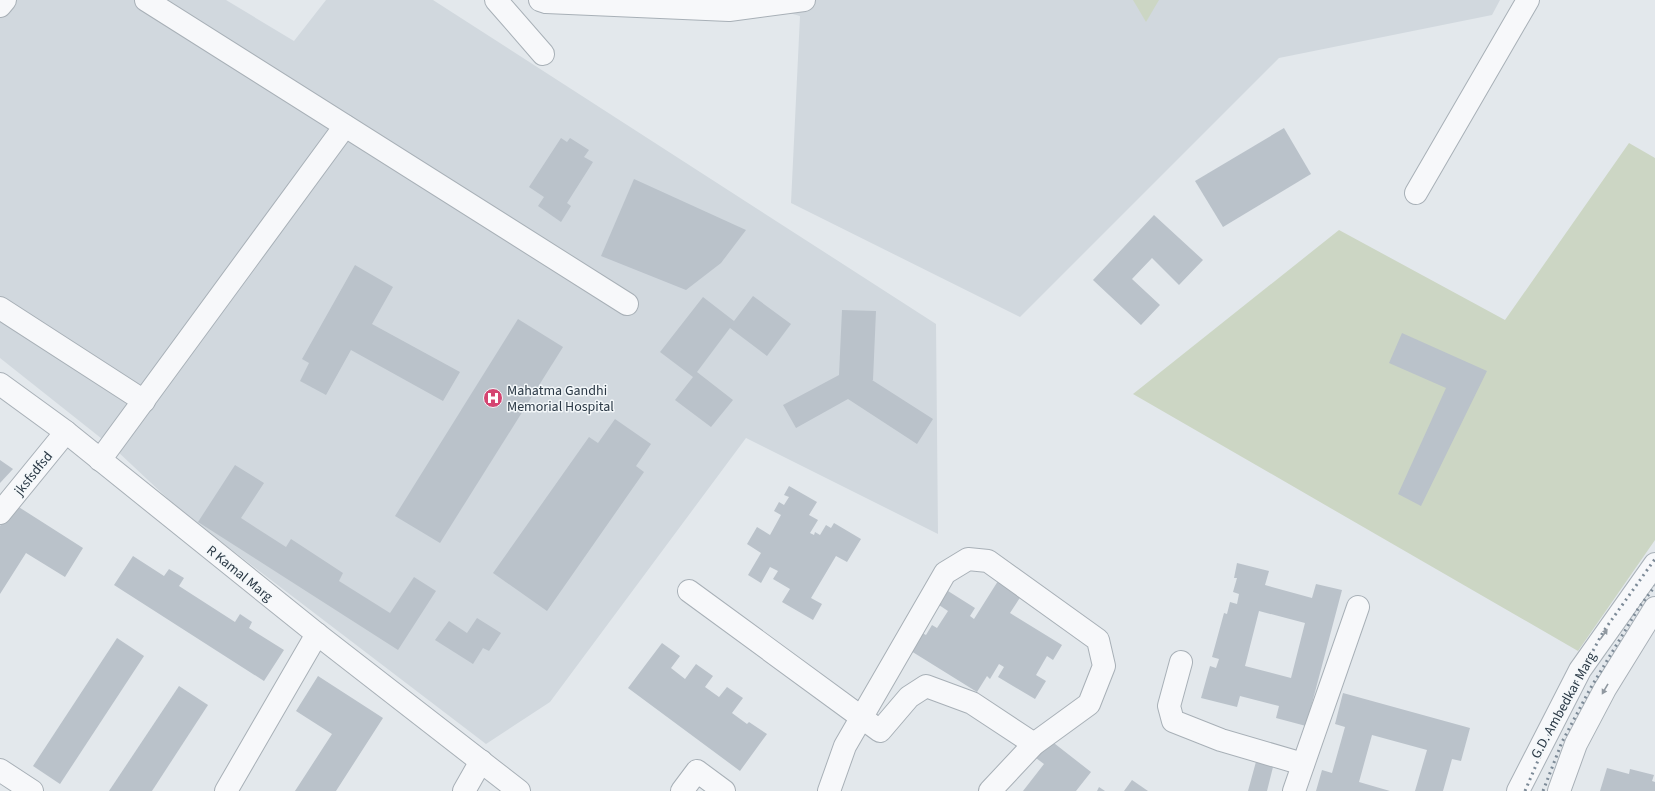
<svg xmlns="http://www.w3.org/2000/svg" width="1655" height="791" font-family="'Source Sans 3',sans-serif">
<rect width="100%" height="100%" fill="#e3e8ec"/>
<g fill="#d1d8de">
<polygon points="0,0 226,0 294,41 326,0 433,0 936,324 938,534 746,438 550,702 486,744 182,512 116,450 0,358"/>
<polygon points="742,0 1500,0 1492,15 1279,58 1020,317 791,203 800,16"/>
</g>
<g fill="#ccd6c4">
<polygon points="1133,0 1159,0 1146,22"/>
<polygon points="1629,143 1655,158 1655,540 1578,651 1133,394 1339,230 1505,320"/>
</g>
<g fill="#bac2ca" fill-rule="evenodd">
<polygon points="1284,128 1311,174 1223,227 1195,181"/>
<polygon points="561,138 567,142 570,138 589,150 584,157 593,162 567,203 571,206 561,222 538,206 544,197 529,187"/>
<polygon points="634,179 746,230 721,263 686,290 601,256"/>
<polygon points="1154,215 1203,260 1179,285 1152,258 1132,279 1160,305 1141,325 1093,280"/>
<polygon points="355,265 393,287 372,324 460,372 443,401 351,350 326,395 300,381 309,363 302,359"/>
<polygon points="753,296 791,324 767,356 730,328 697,372 733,400 711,427 675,400 693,377 660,352 703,297 734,321"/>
<polygon points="842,310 876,311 873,380 872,380 933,419 917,444 848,399 796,428 783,405 839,375"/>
<polygon points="518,319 563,347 440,543 395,516"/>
<polygon points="1402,333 1487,371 1421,506 1398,494 1446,388 1389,363"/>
<polygon points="615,419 651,444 636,466 644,472 547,611 493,573 589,437 598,443"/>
<polygon points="0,460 13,469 0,483"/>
<polygon points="235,465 264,483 241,518 286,547 291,539 343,573 339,581 390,613 414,577 436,591 398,650 198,522"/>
<polygon points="789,486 817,502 809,515 818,520 810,533 814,535 815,532 820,535 826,525 831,528 834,523 861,539 847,562 836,556 811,598 822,604 813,620 782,602 790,589 773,579 778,571 770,567 761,583 748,575 761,553 747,544 757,527 770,535 781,515 774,511 779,502 784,505 789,497 784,495"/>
<polygon points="14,504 83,548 65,577 26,553 0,594 0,526"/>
<polygon points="133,556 164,576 169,569 184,578 179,586 235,622 240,614 252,622 249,628 284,650 264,681 114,585"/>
<path d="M1237,563L1269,571L1265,585L1312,598L1316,584L1342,590L1306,726L1276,718L1279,706L1240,696L1237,707L1201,698L1210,666L1216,668L1219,659L1212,657L1224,613L1227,614L1230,602L1237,604L1239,594L1233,592L1237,578H1234ZM1259,611L1305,623L1291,678L1245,666Z"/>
<polygon points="998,581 1021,596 1010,613 1062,645 1053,660 1047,656 1036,675 1046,681 1035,699 998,677 1004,667 999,664 990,679 987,676 977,692 911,651 922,633 926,635 932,625 937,628 948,611 939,605 948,591 975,608 970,616 974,619"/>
<polygon points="477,618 501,633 489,651 483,648 473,664 435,640 449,621 467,633"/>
<polygon points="117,638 144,656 60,784 33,766"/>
<polygon points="662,643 680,656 671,668 685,679 696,664 713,676 705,687 719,697 727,687 743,698 732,713 747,724 749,722 767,734 740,771 628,688"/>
<polygon points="318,676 383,718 336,791 295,791 332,734 296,711"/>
<polygon points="179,686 208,705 152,791 109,791"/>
<polygon points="1343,693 1470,728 1461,761 1452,759 1443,791 1415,791 1427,750 1372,735 1359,782 1390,791 1316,791 1322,770 1332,773 1345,727 1335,724"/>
<polygon points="1050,740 1091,772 1076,791 1023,791 1044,764 1036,758"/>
<polygon points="1257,758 1274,763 1267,791 1248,791"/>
<polygon points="1607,768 1629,774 1630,769 1654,775 1652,781 1655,782 1655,791 1600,791"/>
<polygon points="1132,780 1148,791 1124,791"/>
<polygon points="1099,787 1105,791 1097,791"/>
</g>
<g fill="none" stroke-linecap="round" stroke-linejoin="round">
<defs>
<g id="minor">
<polyline points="146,0 627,304"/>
<polyline points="496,0 543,54"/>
<polyline points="540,0 546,2 729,10 804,0"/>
<polyline points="0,6 5,0"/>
<polyline points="1416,193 1528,0"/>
<polyline points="0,308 144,401"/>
<polyline points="0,384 66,432 317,634 519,791"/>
<polyline points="100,460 345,126"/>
<polyline points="0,513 66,432"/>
<polyline points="689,591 880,731 909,697 926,686 972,703 1034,744"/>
<polyline points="1181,662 1169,706 1173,721 1221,740 1303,764"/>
<polyline points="0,770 32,791"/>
<polyline points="226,791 317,634"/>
<polyline points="464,791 481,761"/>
<polyline points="682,791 697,771 724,791"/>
<polyline points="829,791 845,746 945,573 968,559 988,561 1098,640 1104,666 1089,704 1034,744 990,791"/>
<polyline points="1294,791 1358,607"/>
<polyline points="1518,791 1580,670 1655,564"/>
<polyline points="1559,791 1576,744 1605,689 1655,608"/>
</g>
</defs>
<use href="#minor" stroke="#a8b0b7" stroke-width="24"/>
<use href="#minor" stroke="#f7f8fa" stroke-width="22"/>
<g stroke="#7c8a97" stroke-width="3" stroke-dasharray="2 4" stroke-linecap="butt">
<polyline points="1525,791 1552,728 1603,632 1655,559"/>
<polyline points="1543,791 1562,742 1590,689 1638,609 1655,586"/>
</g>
</g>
<defs><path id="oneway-solid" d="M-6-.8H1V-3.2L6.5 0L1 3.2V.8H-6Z"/></defs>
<g fill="#9098a0">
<use href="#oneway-solid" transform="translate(1604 634) rotate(-55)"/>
<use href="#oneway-solid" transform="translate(1605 689) rotate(120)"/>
</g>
<defs>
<symbol id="hospital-disc" viewBox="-11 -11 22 22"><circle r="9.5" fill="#d54471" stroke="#f3f7f9"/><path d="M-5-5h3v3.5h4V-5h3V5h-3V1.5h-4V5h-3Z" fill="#fff"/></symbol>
</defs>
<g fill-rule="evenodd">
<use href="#hospital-disc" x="482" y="387" width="22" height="22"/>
</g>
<g text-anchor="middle" stroke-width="3" stroke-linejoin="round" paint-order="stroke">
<g font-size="14" fill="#2a3845" stroke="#f3f7f9" text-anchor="start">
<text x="507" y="395">Mahatma Gandhi<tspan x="507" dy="16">Memorial Hospital</tspan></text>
</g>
<g font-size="14" fill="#2a3845" stroke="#f3f7f9">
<text transform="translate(33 473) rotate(-51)" y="5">jksfsdfsd</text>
<text transform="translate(240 573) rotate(39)" y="5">R Kamal Marg</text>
<text transform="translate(1563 705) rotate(-61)" y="5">G.D. Ambedkar Marg</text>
</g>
</g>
</svg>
